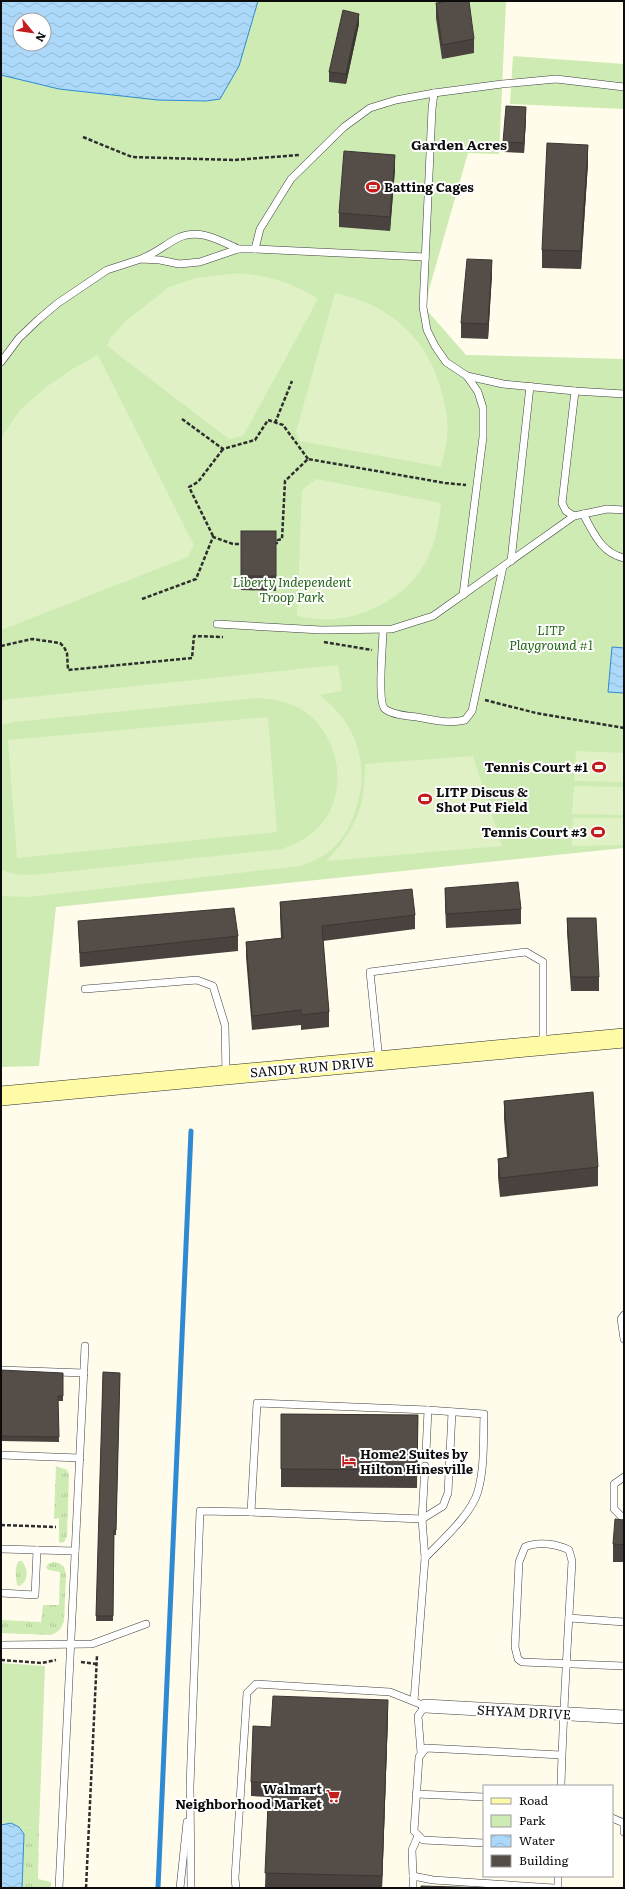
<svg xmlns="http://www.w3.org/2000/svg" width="625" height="1889" font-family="Literata,serif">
<defs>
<pattern id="grass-tufts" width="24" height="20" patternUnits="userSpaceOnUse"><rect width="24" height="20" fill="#cdebb2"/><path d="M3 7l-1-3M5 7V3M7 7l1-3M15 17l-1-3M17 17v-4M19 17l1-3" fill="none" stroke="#afc898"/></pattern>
<pattern id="water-waves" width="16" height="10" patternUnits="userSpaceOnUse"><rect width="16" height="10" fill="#acd9f9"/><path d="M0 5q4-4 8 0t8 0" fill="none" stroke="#93b9d4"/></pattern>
</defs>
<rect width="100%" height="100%" fill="#fffceb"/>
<g fill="url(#grass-tufts)">
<polygon points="56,1466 67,1470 69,1475 67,1536 64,1542 60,1543 59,1541 59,1518 54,1519"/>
<path d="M19,1561H22C28,1569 29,1580 20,1586L17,1585C16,1578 14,1566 19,1561Z"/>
<path d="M54,1562L59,1563L64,1567L66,1575L64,1621C61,1629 59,1632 51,1635L1,1633V1620L41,1622L43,1605H59L60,1572L49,1570L46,1568L48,1564Z"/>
<polygon points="19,1827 39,1828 38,1879 51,1882 50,1888 22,1888 24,1834"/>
</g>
<g fill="#cdebb2" fill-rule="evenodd">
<path d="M1,1H506L499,154L468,153L424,307L466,355L624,359V848L56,907L39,1066L1,1067ZM20,20H44V44H20Z"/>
<polygon points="513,56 624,64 624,109 510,104"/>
<polygon points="1,1663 45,1666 39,1828 19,1827 11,1823 1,1825"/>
</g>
<g fill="#e0f2c5">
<path d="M240,273C269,276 293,283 318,299L243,436L229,439L107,346L111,337L126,321L169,287L196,278Z"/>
<path d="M335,293C392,305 430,340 443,397C446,411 449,423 447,437C446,447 443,457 441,467L300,441L296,432Z"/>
<polygon points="98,355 194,545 188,557 1,630 1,438 20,410 46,387 74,368"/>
<path d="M316,479L441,503C439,523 435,547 424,565C407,595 368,617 333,619C321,620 309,618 297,616L302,490Z"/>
<path d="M338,665L342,691L319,695C357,723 370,764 356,809C351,825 343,840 330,851C321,858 311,862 300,866L29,897L1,896V870C15,876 28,875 43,874L282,849C300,843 315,834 326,818C349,782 336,731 301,709C287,701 272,699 257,698L14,722L1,725V700Z"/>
<polygon points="268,717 277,832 17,858 8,740"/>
<polygon points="576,751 624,753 624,782 574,781"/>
<path d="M473,756L502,846L326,861C356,830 365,807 365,764Z"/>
<polygon points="574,786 624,787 624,815 572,814"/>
<polygon points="573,818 624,818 624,845 572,846"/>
</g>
<g fill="url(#water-waves)" stroke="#2f8ad4" fill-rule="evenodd">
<path d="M1,1H258L239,66L220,99L206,101L158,100L59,89L1,75ZM20,20H44V44H20Z"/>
<polygon points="612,647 624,648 624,693 608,692"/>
<polygon points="11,1823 19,1827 24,1834 22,1888 1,1888 1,1825"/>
</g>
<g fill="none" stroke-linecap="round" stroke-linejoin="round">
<polyline stroke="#2f8ad4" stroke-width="5" points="158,1888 191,1131"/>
<defs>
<g id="lane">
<polyline points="434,93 432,109 423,307 427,330 435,346 446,362 467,376 503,384 575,391 624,394"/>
<polyline points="255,249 260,229 291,179 344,127 370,108 396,100 434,93 502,84 556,79 624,87"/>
<path d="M143,258C156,253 166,244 178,238C199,228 219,240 238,249"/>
<polyline points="1,362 19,338 39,319 58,303 107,270 141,259 160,260 179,264 200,262 238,249 255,249 425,257"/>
<path d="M583,514C594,533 601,553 624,558"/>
<polyline points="574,516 566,511 562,503 575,391"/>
<polyline points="511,561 530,386"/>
<polyline points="463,595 483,437 483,408 478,392 467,376"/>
<polyline points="217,624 321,630 392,629 433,616 574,516 607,509 624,510"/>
<path d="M383,630C383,643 377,703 385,709C393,715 407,716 417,717C433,720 449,724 465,720L472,711L475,697L503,567"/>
<polyline points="85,989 197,980 213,986 225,1025 226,1075"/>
<polyline points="379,1060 370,972 526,952 543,962 543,1046"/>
<polyline points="624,1315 621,1319 624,1339"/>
<polyline points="1,1370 84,1373"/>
<polyline points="426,1452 428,1410 257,1403 251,1512 422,1519 443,1506 448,1493 452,1412"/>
<polyline points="1,1455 80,1458"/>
<polyline points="624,1477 614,1484 614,1509 624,1519"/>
<polyline points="1,1549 75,1551"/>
<path d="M425,1558C441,1541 472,1514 478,1491C485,1466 483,1439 484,1414L428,1410"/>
<polyline points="1,1593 35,1595 37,1550"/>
<polyline points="569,1618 624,1622"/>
<polyline points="1,1645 92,1644 146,1624"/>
<polyline points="414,1701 425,1558 422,1519 425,1466"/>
<path d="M561,1786C563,1711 568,1636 572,1561L569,1550C557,1544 538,1541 525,1547L519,1562L515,1647L518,1659L522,1662L624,1666"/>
<polyline points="416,1794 484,1797"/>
<polyline points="612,1818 624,1823"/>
<polyline points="624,1823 624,1832"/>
<polyline points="418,1836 412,1850 413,1876 433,1880 554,1888"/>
<polyline points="484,1843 423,1840 414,1831 419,1757 426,1748 561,1755"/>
<polyline points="59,1888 85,1346"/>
<polyline points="180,1888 187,1822"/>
<polyline points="191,1888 190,1786 200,1511 251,1512"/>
<polyline points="236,1888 235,1878 247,1693 256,1684 390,1692 425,1706 418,1716 421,1753"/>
<polyline points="413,1888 413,1876"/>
<polyline points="558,1888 558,1876"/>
</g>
<polyline id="street" points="425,1706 624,1717"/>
<polyline id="secondary" points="1,1096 624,1038"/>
</defs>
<use href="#lane" stroke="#3f3f3f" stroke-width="8"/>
<use href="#street" stroke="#3f3f3f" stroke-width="14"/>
<use href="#secondary" stroke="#2e2e2e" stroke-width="20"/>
<g stroke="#2e2e2e" stroke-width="2.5" stroke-dasharray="4 2" stroke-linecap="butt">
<polyline points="83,137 132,157 234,160 299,155"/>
<polyline points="182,419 223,449 255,440 268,420 283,425 308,459"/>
<polyline points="275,423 292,381"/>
<polyline points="213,536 189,487 198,482 223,449"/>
<polyline points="274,543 278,543 278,540 282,539 285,481 308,459 445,483 466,485"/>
<polyline points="142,599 196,579 213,537 233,544 243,544"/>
<polyline points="324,642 372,650"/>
<polyline points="1,646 32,639 60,643 64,647 67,653 68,670 192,658 194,636 223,637"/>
<polyline points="485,700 536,713 624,728"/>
<polyline points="1,1525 56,1527"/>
<polyline points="1,1660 42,1663 56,1660"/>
<polyline points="81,1662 97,1664"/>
<polyline points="86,1888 97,1655"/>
</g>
<use href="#lane" stroke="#fff" stroke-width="7"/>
<use href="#street" stroke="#fff" stroke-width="13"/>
<use href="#secondary" stroke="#fffaa6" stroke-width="19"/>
</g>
<g fill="#49423e">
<polygon points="436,3 474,39 474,53 442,59 436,18"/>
<polygon points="359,24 346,84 329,82 329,72"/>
<polygon points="526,117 524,153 503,152 503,142"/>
<polygon points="588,163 581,269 542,268 542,250"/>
<polygon points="395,169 390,231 339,227 339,213"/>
<polygon points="492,274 488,339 461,338 461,323"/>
<polygon points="241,531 276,531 276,591 241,590"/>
<polygon points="445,888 521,909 521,924 446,928 445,902"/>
<polygon points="280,902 415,915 415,929 323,941 329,1012 329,1027 301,1030 301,1025 252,1030 246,957 246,942 281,938 280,917"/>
<polygon points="567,918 599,977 599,991 571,991 567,932"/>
<polygon points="78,921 238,936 238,951 80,967"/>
<polygon points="504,1101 598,1167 598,1186 500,1197 498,1177 498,1159 507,1157 504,1119"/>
<polygon points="1,1370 63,1396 63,1401 58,1401 59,1442 1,1441"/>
<polygon points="103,1372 120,1373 116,1535 114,1535 113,1621 96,1621"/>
<polygon points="281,1414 418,1415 417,1488 281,1487"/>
<polygon points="624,1520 624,1562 613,1562 613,1544"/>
<polygon points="388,1715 382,1888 296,1888 265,1887 268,1797 251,1796 251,1782 271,1727"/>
</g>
<g fill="#3c3632">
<polygon points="359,14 359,24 346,84 346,74"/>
<polygon points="526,107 526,117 524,153 524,143"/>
<polygon points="588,145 588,163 581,269 581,251"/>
<polygon points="395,155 395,169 390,231 390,217"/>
<polygon points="492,260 492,274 488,339 488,324"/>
<polygon points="388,1700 388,1715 382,1888 382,1876"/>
</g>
<g fill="#554d48" stroke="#3c3632">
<polygon points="450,1 469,1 474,39 442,45 436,3"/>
<polygon points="343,10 359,14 346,74 329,72"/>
<polygon points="506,106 526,107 524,143 503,142"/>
<polygon points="547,143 588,145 581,251 542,250"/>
<polygon points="344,151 395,155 390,217 339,213"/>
<polygon points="467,259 492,260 488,324 461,323"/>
<rect x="241" y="531" width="35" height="45"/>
<polygon points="518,882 521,909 446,914 445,888"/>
<polygon points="412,889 415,915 322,926 329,1012 301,1015 301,1010 252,1016 246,942 283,938 280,902"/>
<polygon points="234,908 238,936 80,953 78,921"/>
<polygon points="567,918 596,918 599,977 571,977"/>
<polygon points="593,1092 598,1167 500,1178 498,1159 509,1157 504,1101"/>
<polygon points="1,1370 63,1373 63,1396 58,1396 59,1437 1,1436"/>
<polygon points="103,1372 120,1373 116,1530 114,1530 113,1616 96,1616"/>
<polygon points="281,1414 418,1415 417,1470 281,1469"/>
<polygon points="615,1519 624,1520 624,1545 613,1544"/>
<polygon points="273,1696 388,1700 382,1876 265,1873 269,1782 251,1782 253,1726 271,1727"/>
<polygon points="421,1886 489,1888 421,1888"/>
</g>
<defs>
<symbol id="stadium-bare" viewBox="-9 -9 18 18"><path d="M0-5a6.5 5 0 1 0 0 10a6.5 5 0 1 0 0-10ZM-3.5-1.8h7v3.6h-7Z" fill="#c31d1d" stroke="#fff" stroke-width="2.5" paint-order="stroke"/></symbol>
<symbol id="hotel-bare" viewBox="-9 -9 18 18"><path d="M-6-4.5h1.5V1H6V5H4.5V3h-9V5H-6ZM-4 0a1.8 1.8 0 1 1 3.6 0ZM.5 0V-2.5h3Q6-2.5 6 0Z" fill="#c31d1d" stroke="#fff" stroke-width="2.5" paint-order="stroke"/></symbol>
<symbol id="supermarket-bare" viewBox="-9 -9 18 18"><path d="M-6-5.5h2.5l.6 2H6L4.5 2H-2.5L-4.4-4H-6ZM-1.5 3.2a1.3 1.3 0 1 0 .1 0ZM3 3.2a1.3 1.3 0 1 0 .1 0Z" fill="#c31d1d" stroke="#fff" stroke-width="2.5" paint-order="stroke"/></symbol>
</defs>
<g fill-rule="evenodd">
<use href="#stadium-bare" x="363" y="177" width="20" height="20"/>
<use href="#stadium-bare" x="589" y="757" width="20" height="20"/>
<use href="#stadium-bare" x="415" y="789" width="20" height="20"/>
<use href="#stadium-bare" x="588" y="822" width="20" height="20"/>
<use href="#hotel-bare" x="339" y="1451" width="20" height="20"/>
<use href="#supermarket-bare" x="323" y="1786" width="20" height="20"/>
</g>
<g text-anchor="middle" stroke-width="4" stroke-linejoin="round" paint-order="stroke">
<g font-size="13" font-weight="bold" fill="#0c0c0c" stroke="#fff" text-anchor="start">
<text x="384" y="192">Batting Cages</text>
<text x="588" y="772" text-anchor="end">Tennis Court #1</text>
<text x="436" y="797">LITP Discus &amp;<tspan x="436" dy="15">Shot Put Field</tspan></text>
<text x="587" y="837" text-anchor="end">Tennis Court #3</text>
<text x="360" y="1459">Home2 Suites by<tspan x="360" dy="15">Hilton Hinesville</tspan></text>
<text x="322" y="1794" text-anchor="end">Walmart<tspan x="322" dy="15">Neighborhood Market</tspan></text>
</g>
<g font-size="13" font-style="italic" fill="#256619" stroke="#fff">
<text x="292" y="587">Liberty Independent<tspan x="292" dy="15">Troop Park</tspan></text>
<text x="551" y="635">LITP<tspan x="551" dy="15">Playground #1</tspan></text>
</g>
<g font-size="13" fill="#0c0c0c" stroke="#fff">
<text transform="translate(312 1067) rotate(-5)" y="5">SANDY RUN DRIVE</text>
<text transform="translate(524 1712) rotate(3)" y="5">SHYAM DRIVE</text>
</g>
<g font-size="14" font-weight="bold" fill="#0c0c0c" stroke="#fff">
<text x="459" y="150">Garden Acres</text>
</g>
</g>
<rect width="625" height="1889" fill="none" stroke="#0c0c0c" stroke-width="4"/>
<rect x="483" y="1785" width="130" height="92" fill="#ffffff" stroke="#9e9e9e"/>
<rect x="491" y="1798" width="20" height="6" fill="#fffaa6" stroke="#9e9e9e"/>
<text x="519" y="1805" font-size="12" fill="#0c0c0c">Road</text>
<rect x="491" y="1815" width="20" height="12" fill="#cdebb2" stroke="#9e9e9e"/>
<text x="519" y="1825" font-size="12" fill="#0c0c0c">Park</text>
<rect x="491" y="1835" width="20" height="12" fill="url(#water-waves)" stroke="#9e9e9e"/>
<text x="519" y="1845" font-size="12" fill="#0c0c0c">Water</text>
<rect x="491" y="1855" width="20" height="12" fill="#554d48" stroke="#9e9e9e"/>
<text x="519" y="1865" font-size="12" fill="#0c0c0c">Building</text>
<g transform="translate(32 32) rotate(119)"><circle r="19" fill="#ffffff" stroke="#9e9e9e"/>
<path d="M0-3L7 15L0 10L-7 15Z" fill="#c31d1d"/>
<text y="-6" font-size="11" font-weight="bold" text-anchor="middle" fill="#0c0c0c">N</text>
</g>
</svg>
